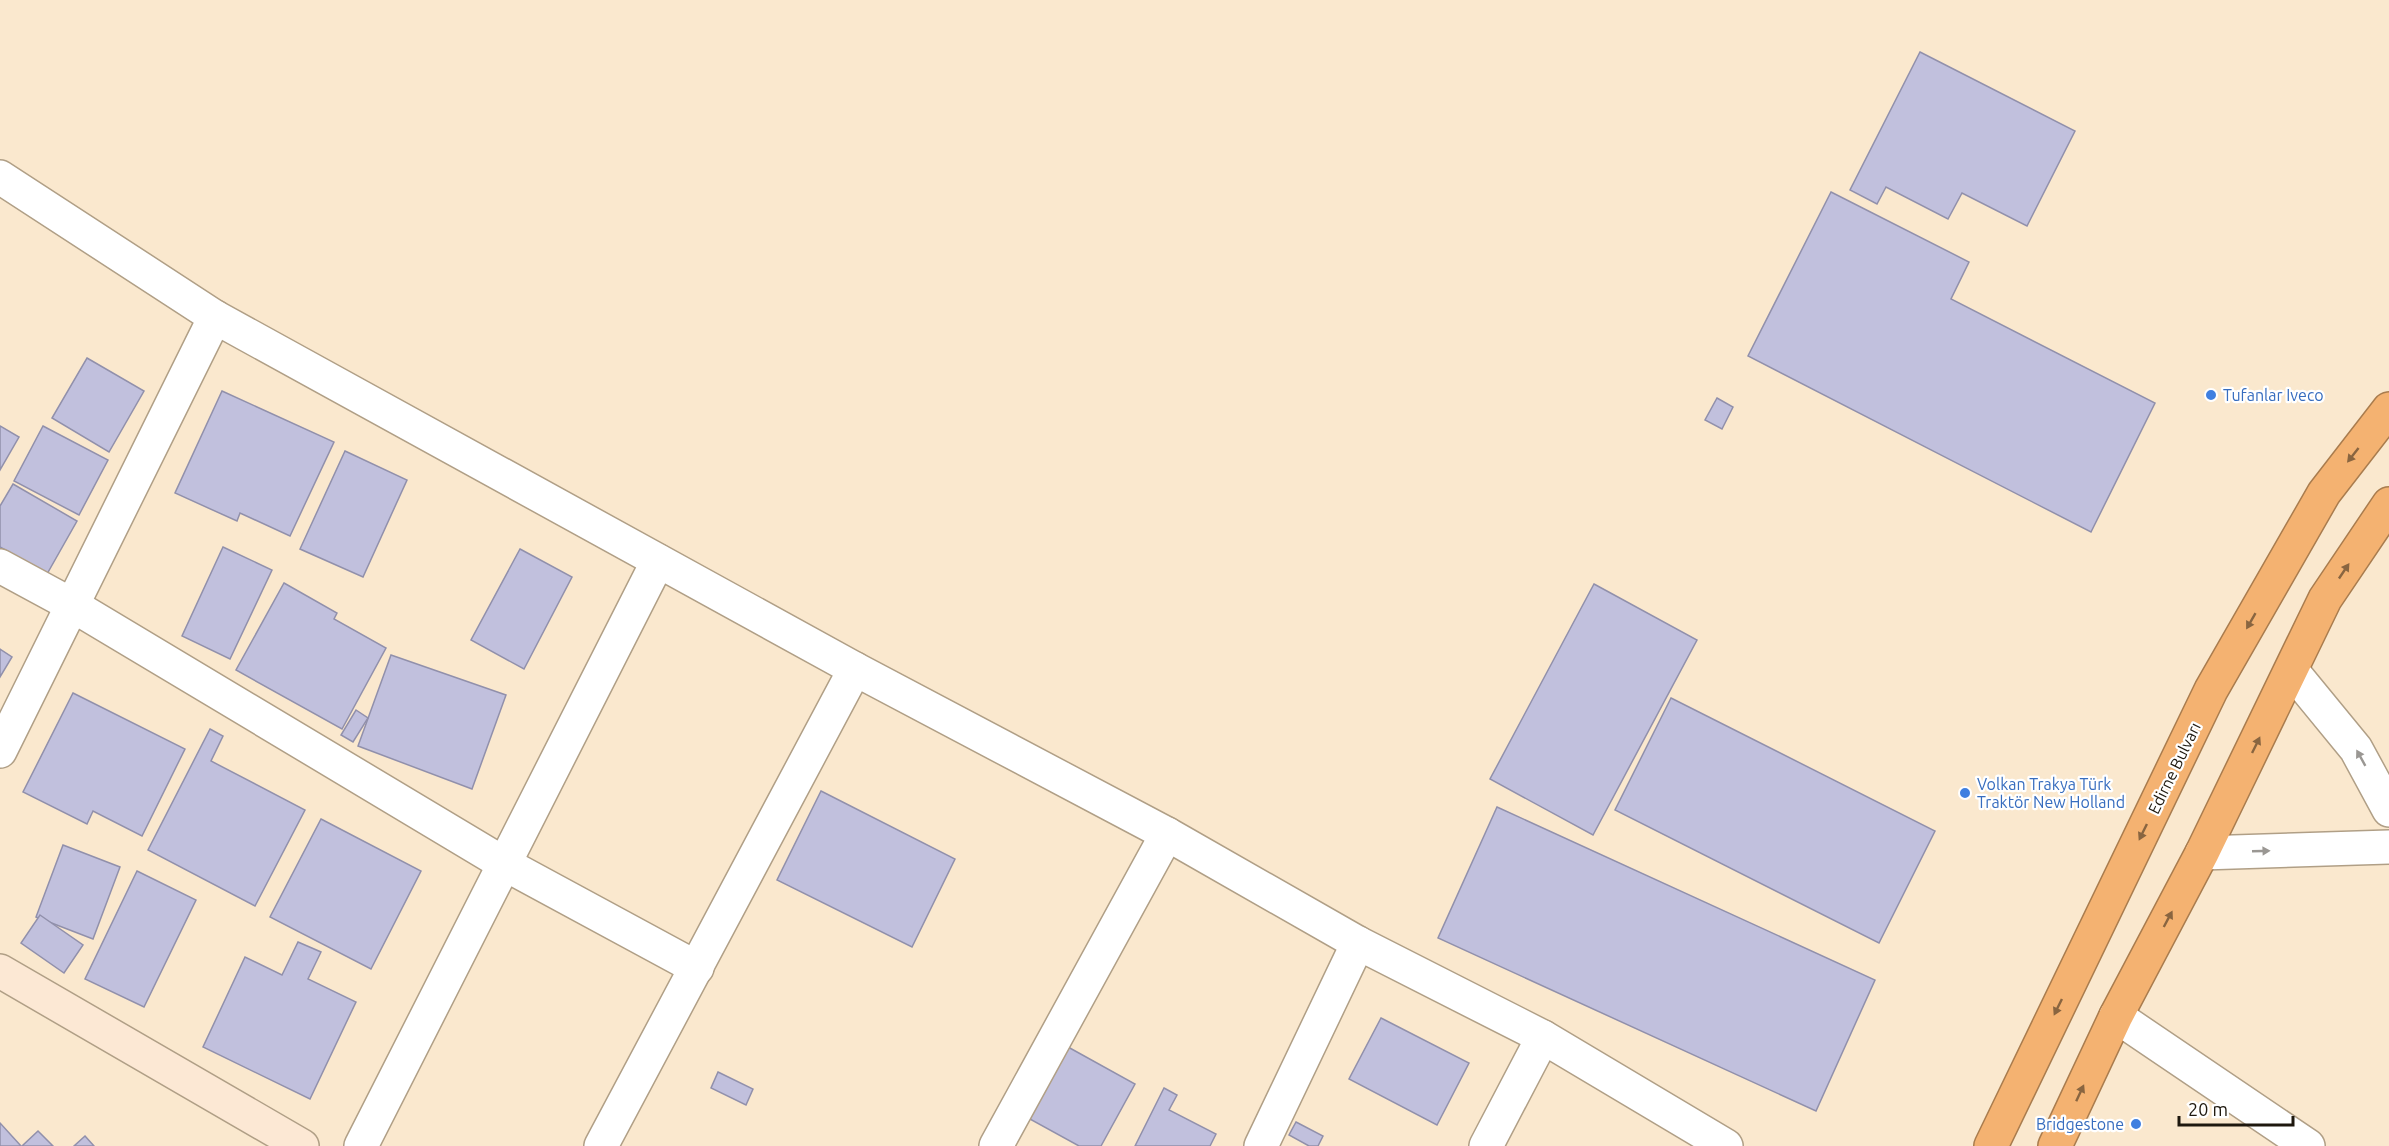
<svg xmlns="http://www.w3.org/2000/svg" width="2389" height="1146" font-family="Ubuntu,sans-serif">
<rect width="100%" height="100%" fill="#fae8ce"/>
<g fill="#c1c0dd" stroke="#9190ab" stroke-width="1.5">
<polygon points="1920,52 2075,131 2027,226 1962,193 1948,219 1886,187 1877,204 1850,190"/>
<polygon points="1831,192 1969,262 1951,299 2155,403 2091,532 1748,356"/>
<polygon points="87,358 144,391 109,452 52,418"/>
<polygon points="222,391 334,442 290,536 240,513 237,521 175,493"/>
<polygon points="1717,398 1733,407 1722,429 1705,420"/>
<polygon points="0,426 19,437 0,470"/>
<polygon points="43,426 108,460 79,515 14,481"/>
<polygon points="345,451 407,480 363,577 300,549"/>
<polygon points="13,484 77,521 47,574 0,547 0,506"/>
<polygon points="223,547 272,570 230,659 182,636"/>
<polygon points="520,549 572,577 524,669 471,640"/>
<polygon points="284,583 337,613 334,619 386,648 342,729 236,670"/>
<polygon points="1594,584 1697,640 1593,835 1490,779"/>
<polygon points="0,649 12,657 0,677"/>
<polygon points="391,655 506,695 472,789 358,746"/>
<polygon points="73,693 185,749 142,836 93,811 87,824 23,792"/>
<polygon points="1671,698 1935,831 1879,943 1615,810"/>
<polygon points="356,710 368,718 353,742 341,735"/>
<polygon points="210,729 223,736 211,761 305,810 255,906 148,850"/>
<polygon points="821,791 955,859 912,947 777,880"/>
<polygon points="1497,807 1875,980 1816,1111 1438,938"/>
<polygon points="321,819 421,871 371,969 270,917"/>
<polygon points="63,845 120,867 93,939 36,917"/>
<polygon points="137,871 196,900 144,1007 85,979"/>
<polygon points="40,915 83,945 64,973 21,943"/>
<polygon points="298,942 321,952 308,979 356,1002 310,1099 203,1047 245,957 282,975"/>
<polygon points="1381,1018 1469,1063 1437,1125 1349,1079"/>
<polygon points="1068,1047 1135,1084 1101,1146 1079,1146 1028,1118"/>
<polygon points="718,1072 753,1089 746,1105 711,1088"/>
<polygon points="1164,1088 1177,1095 1169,1110 1216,1134 1210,1146 1135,1146"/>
<polygon points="1296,1122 1323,1136 1318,1146 1309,1146 1289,1135"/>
<polygon points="0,1123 21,1146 0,1146"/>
<polygon points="38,1131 53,1146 22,1146"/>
<polygon points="85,1136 94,1146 74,1146"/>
</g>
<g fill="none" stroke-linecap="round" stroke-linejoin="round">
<defs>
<g id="street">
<polyline points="0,177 215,317 855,669 1167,834 1358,943 1543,1037 1726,1146"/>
<polyline points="0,566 72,605 503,863 697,968"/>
<polyline points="2292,671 2356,749 2389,810"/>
<polyline points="0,751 215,317"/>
<polyline points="2202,853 2389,847"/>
<polyline points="2116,1016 2308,1146"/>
<polyline points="361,1146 658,561"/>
<polyline points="601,1146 855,669"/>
<polyline points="996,1146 1167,834"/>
<polyline points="1261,1146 1358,943"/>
<polyline points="1486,1146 1543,1037"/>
</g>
<polyline id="secondary" points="0,971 302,1146"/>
<g id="highway">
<polyline points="1991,1146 2211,690 2324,493 2389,409"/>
<polyline points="2055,1146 2116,1016 2202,853 2325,599 2389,504"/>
</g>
</defs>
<use href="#street" stroke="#b09f86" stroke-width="36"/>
<use href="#secondary" stroke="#b09f86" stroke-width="36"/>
<use href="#highway" stroke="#a97c4e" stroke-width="36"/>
<use href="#street" stroke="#fff" stroke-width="33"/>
<use href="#secondary" stroke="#fce8d4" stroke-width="33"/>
<use href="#highway" stroke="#f4b271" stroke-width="33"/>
</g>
<defs><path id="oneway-solid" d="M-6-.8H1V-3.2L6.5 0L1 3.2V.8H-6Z" transform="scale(1.5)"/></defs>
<g fill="#896540">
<use href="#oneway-solid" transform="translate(2353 455) rotate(128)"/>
<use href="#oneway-solid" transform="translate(2344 571) rotate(-56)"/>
<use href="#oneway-solid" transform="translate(2251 621) rotate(120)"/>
<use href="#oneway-solid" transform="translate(2256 745) rotate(-64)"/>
<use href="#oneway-solid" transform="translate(2143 832) rotate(116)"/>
<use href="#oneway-solid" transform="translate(2168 919) rotate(-62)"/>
<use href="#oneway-solid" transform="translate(2058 1007) rotate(116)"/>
<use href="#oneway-solid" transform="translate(2080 1093) rotate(-65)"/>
</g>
<g fill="#9a9793">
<use href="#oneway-solid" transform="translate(2361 758) rotate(-119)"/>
<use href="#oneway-solid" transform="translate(2261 851) rotate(-2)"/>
</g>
<g fill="#3f7fe0" stroke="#fff" stroke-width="2">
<circle cx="2211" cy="395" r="6"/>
<circle cx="1965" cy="793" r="6"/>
<circle cx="2136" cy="1124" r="6"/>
</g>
<g text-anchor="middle" stroke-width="4.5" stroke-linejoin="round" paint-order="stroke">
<g font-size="16" fill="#366cbe" stroke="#fff" text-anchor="start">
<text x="2223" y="401">Tufanlar Iveco</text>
<text x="1977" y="790">Volkan Trakya Türk<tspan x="1977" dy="18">Traktör New Holland</tspan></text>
<text x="2124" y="1130" text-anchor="end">Bridgestone</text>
</g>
<g font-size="16" fill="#1e180e" stroke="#fff">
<text transform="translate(2174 768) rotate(-64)" y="6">Edirne Bulvarı</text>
</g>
</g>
<path d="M2179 1116v9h114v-9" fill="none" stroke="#1e180e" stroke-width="3"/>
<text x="2188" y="1116" font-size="18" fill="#1e180e" stroke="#ffffff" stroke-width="4.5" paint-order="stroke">20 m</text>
</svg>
